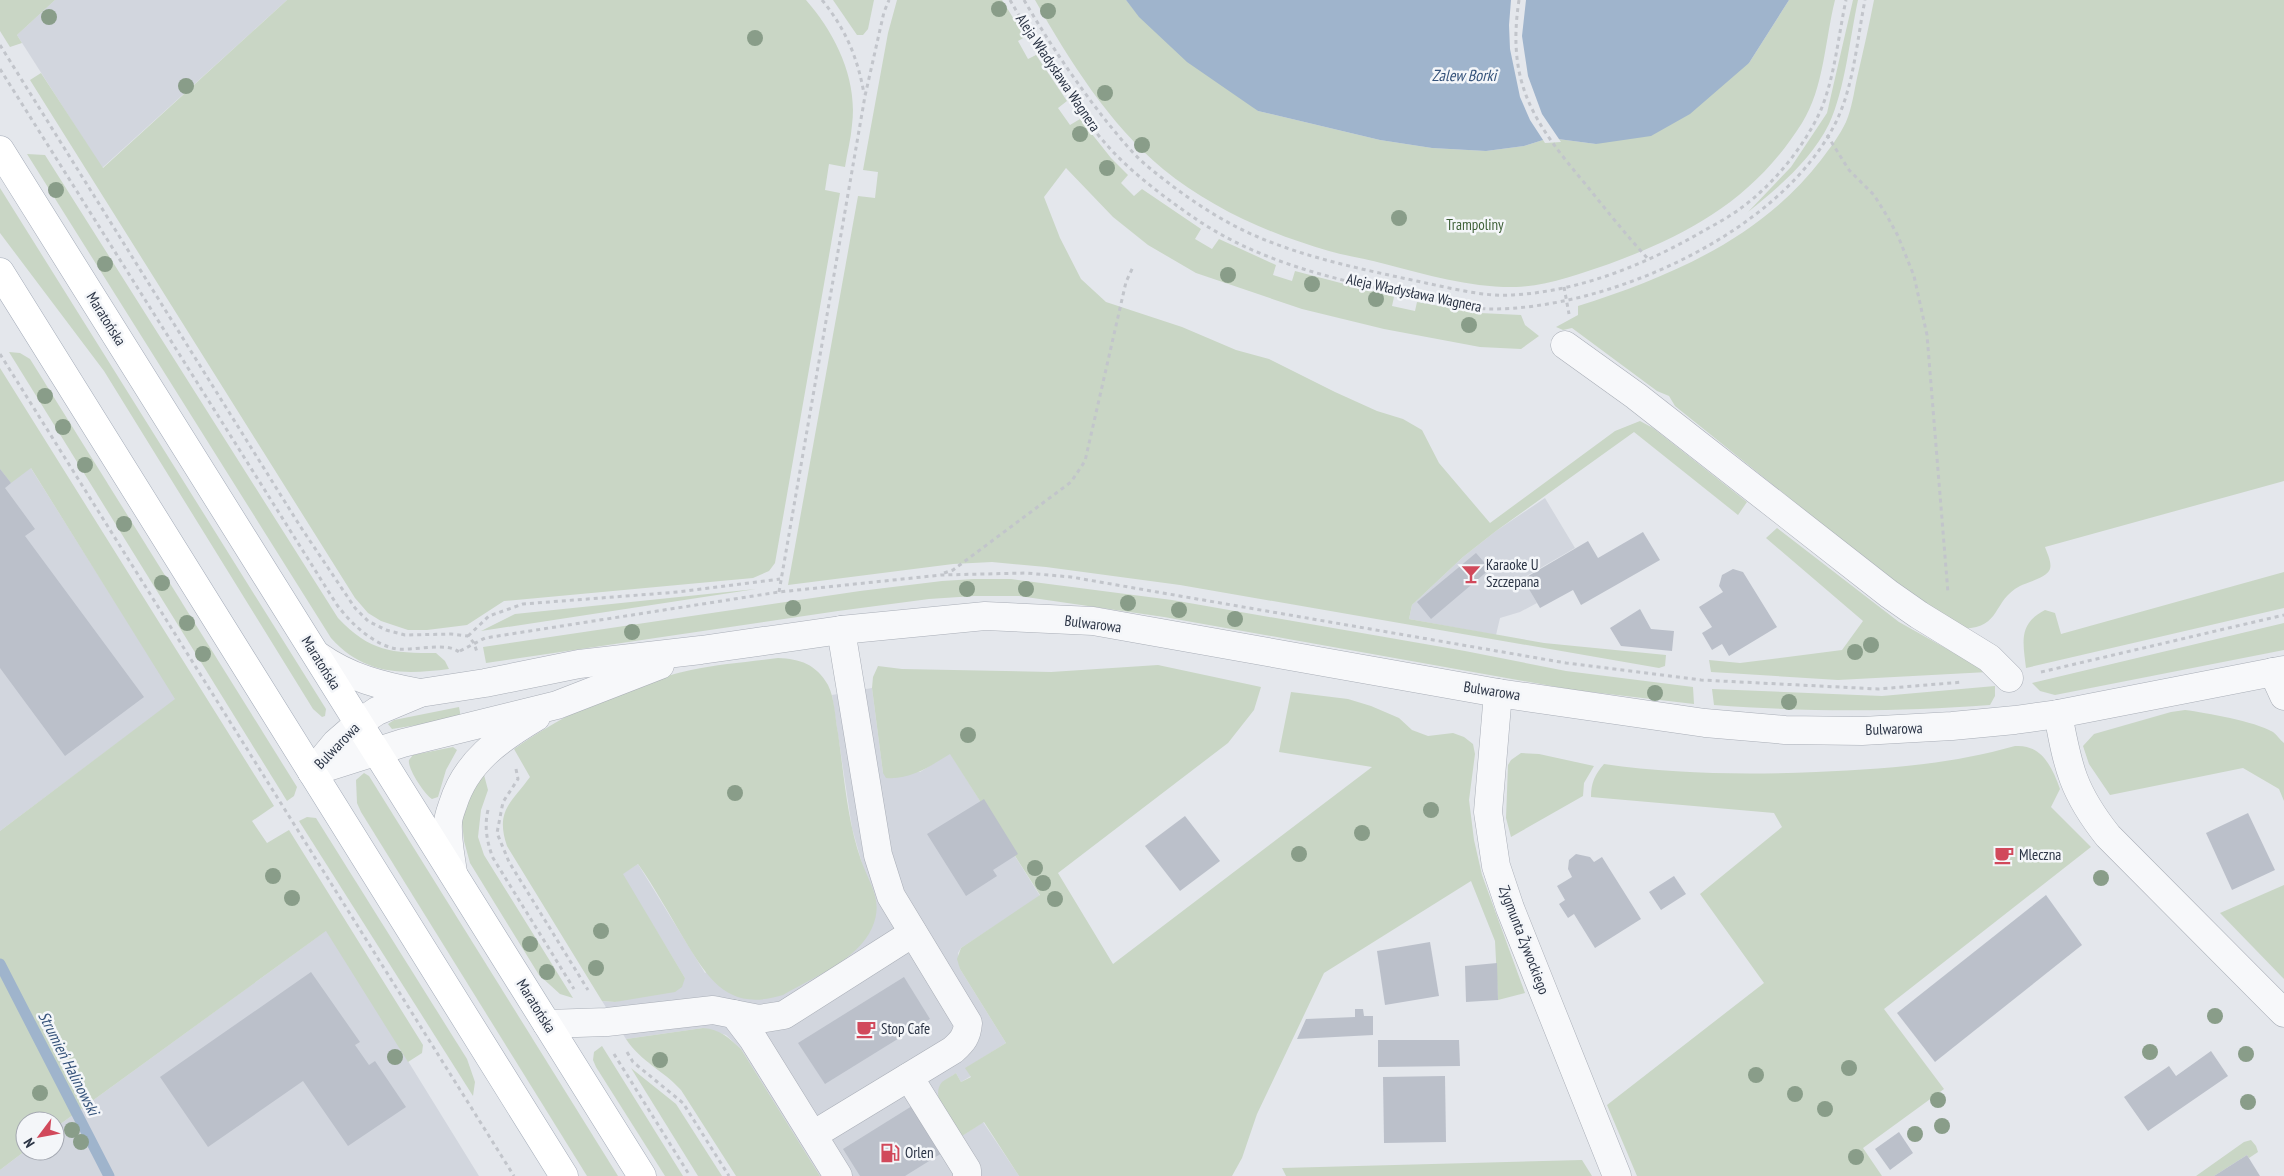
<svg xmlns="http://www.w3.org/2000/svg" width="2284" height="1176" font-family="'PT Sans Narrow',sans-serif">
<rect width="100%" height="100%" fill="#e4e7ec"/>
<g fill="#d2d6de">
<polygon points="55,0 287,0 102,168 17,35"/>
<polygon points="0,419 176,699 0,831"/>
<polygon points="1545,498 1575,548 1523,578 1537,603 1520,612 1500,618 1496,635 1409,619 1412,605 1463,557 1496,531"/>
<polygon points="872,688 883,773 920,772 950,753 1040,896 961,948 958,953 960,969 1006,1043 966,1068 971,1076 961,1082 956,1073 942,1083 959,1138 983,1122 1019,1176 820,1176 741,1049 726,1035 703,1028 626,1039 602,1001 615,1002 685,978 622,874 638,864 705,973 863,867 852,828 832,695"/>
<polygon points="327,930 479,1176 0,1176 0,1170 25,1151 55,1151 55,1128"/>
</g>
<g fill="#c9d6c5">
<polygon points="0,0 55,0 17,35 22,43 10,47 0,31"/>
<path d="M287,0H806C835,33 858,79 852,125C851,139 847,153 845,167L829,164L825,190L840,193L775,563L769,571L753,578L504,601L467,625L427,630H408L381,621L368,613L355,598L30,80L41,73L103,168Z"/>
<polygon points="833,0 874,0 868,29 863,35 857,35"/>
<polygon points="897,0 1002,0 1025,37 1018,41 1028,59 1036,55 1067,101 1058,108 1070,125 1080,119 1111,158 1128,175 1121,183 1134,196 1142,189 1201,229 1195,239 1212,249 1219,239 1276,265 1273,275 1292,281 1295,271 1394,297 1392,306 1415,311 1417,302 1480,313 1521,315 1525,325 1539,336 1521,349 1480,347 1384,329 1302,309 1196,273 1148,245 1113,217 1066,168 1044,197 1060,238 1081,279 1106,302 1182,327 1236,350 1269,359 1335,392 1377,411 1403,419 1422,430 1439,463 1490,523 1615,431 1640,421 1653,428 1747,502 1738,515 1634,432 1496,531 1463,557 1412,605 1409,619 1544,643 1666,655 1665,666 1659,668 1180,585 1046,567 992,562 953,564 788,585 858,196 875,198 878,172 863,170 888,33"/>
<path d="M1035,0H1126L1140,17L1258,111L1380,140L1432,148L1486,151L1524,146L1543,140L1558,139L1596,144L1749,63L1789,0H1835C1825,40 1824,88 1802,123C1754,199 1690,234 1609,264C1579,274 1547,286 1516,287C1472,288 1427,275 1385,264C1367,259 1347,256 1329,251C1269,234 1211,208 1163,169C1109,124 1069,60 1035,0Z"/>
<path d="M1853,0H1858C1850,37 1845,90 1829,124C1811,160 1779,187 1748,212L1791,167L1827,113Z"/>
<path d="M1874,0H2284V481L2045,547C2047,553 2052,562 2050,569C2047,578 2027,582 2020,586C1991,601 2002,631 1959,628L1884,574L1675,406L1669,396L1657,391L1572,328L1563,330L1556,327L1578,315V306C1670,277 1761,238 1821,160C1830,148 1840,135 1846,122C1852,108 1854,92 1857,78C1863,52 1869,26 1874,0Z"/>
<path d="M27,154L45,155L338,618C370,652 392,653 436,653L445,661L449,669C403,675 364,675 331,638Z"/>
<polygon points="0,188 326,709 325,716 322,717 313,709 104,371 0,233"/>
<polygon points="9,352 20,353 30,359 297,787 294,796 287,801"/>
<polygon points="0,368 274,806 252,821 267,843 289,830 423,1045 422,1053 408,1062 326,931 55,1128 55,1121 25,1121 25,1151 0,1170 0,831 175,699 31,468 11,483 0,469"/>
<polygon points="1777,528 1899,622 1988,672 1838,680 1711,672 1709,660 1740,663 1842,650 1863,621 1766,538"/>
<path d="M2284,572V608L2026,668C2023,642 2018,624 2045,610L2055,613L2061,634Z"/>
<polygon points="974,579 1011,579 1172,600 1465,651 1566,671 1693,687 1694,704 1574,690 1164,617 1019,596 974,596 929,599 838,611 486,663 483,647 860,591 942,581"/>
<polygon points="756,589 481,631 515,614"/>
<polygon points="2284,623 2284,650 2055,695 2040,691 2032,683"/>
<path d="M778,658C800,659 816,664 828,685C835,699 835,718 838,733C844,775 847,820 861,860C870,886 884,900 872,928C858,960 812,978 783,995C728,1012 709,980 684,939C669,914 655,888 638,864L623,874L685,978L682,987L675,992L615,1002L602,1001L507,846C495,811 511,803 530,777L514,749C567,712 627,684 691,670C719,664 749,662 778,658Z"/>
<path d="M1158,665L1261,687L1254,710L1228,743L1058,873L1113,964L1372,767L1279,752L1291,692L1348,699L1371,706L1399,718L1412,730L1428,736L1453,733L1464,737L1473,744L1475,754L1469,800L1474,840L1482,875L1525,993L1498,1000L1495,941L1471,881L1324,973L1257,1114L1242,1158L1232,1176H1019L984,1122L959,1138C952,1125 929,1097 942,1082C946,1079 952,1076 956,1073L961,1082L971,1077L965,1068L1006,1043L960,969L957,959L961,948L1040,895L950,754C930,766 911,780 886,778L883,773L872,688L873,677L878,666L902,669L1051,672Z"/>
<path d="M1995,686V696L1990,705C1895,712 1809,712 1714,705L1712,689L1882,696Z"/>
<polygon points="459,707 461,718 392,729 388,724 394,720"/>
<path d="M2185,710C2207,713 2254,721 2273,732C2277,735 2280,740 2284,743V801L2279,789L2243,768L2110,795L2089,764L2083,746L2094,734L2171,712Z"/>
<path d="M2015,746C2042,744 2052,767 2060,789L2051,807L2091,847L1884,1009L1944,1089L1863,1148L1882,1176H1637L1607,1105L1764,983L1700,894L1782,827L1774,813L1591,797C1591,783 1595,774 1604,764C1674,774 1745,775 1816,772C1884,769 1948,765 2015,746Z"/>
<path d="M453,747L457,750L446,770L438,797L432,799C425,795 407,768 409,760L413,755Z"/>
<polygon points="1521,753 1539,754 1594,766 1584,783 1583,796 1511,837 1506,818 1508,765 1511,760"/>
<polygon points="483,771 488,790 481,810 478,837 484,855 573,998 560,994 539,975 470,863 464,841 462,822 465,803"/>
<polygon points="364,773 369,776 618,1176 587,1176 361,812 357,803 356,780"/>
<polygon points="307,817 316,818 467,1059 475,1082 473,1096 299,821"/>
<polygon points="2284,885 2284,979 2220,913"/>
<path d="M703,1028C720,1029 729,1038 741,1049L820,1176H736L681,1090C663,1070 641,1062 626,1039Z"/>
<polygon points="602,1046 683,1176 665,1176 596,1067 593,1060 594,1052"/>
<polygon points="631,1068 676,1104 722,1176 698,1176"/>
<polygon points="2251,1140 2256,1146 2258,1152 2249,1158 2247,1155 2214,1176 2196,1176 2244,1142"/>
<polygon points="1582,1160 1592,1176 1286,1176 1282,1168"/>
</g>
<polygon fill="#9fb4cc" points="1126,0 1789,0 1749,63 1690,114 1651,136 1596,144 1558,139 1543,140 1524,146 1486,151 1432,148 1380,140 1258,111 1187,62 1139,17"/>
<polygon fill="#e4e7ec" points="1511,0 1526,0 1522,36 1528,76 1542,114 1561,142 1545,143 1530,120 1520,97 1510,49 1509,25"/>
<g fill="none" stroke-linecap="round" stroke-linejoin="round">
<polyline stroke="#9fb4cc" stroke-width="11" points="0,964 109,1176"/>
</g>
<g fill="#bbc0ca">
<polygon points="0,469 11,483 5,488 35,529 25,536 144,697 65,756 0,668"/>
<polygon points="1643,532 1660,560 1581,605 1573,590 1540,608 1523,579 1588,541 1598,558"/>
<polygon points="1476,553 1490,569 1431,619 1417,602"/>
<polygon points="1733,569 1743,572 1777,627 1729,656 1722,644 1712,650 1702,633 1712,627 1699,607 1723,592 1719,586 1722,575"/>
<polygon points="1640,609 1651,629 1674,631 1672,651 1621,646 1610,628"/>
<polygon points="984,799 1018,854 993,870 997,876 966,896 927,834"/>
<polygon points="2248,813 2275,870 2232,890 2206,833"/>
<polygon points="1185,816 1220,861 1180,891 1145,846"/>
<polygon points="1576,854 1590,857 1594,862 1602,857 1641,919 1595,948 1574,914 1568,918 1559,904 1565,900 1557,886 1572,877 1568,869 1569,860"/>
<polygon points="1674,876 1686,894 1661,910 1649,892"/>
<polygon points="2046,895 2082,945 1935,1062 1897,1013"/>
<polygon points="1430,942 1439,996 1385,1005 1377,951"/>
<polygon points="1497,963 1498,1000 1466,1002 1465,966"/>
<polygon points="311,972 360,1042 355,1045 369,1065 375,1061 406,1107 348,1146 303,1081 208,1147 160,1077"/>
<polygon points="904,977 930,1019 825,1084 798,1043"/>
<polygon points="1355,1009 1363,1009 1364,1016 1373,1016 1373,1035 1297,1039 1306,1019 1355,1017"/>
<polygon points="1378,1040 1459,1040 1460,1066 1378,1067"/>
<polygon points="2211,1051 2228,1076 2148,1131 2124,1097 2169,1066 2176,1076"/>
<polygon points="1445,1076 1446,1142 1384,1143 1383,1077"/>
<polygon points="912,1106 942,1153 905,1176 860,1176 843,1149"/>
<polygon points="1899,1132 1913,1153 1890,1170 1875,1149"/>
<polygon points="2247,1155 2260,1176 2214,1176"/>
</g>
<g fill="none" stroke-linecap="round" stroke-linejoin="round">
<defs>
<g id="minor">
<polyline points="1565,345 1636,396 1889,594 1919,615 1989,658 2009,678"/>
<path d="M317,655C349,678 382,686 420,693"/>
<polyline points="2273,672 2284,696"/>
<polyline points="1498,693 1488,812 1496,866 1510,908 1617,1176"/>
<path d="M2058,714C2068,768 2073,792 2108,836L2284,1013"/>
<polyline points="312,772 336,743 359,723 377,711 420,693 485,683 579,664 701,650 841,630 985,616 1093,621 1498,693 1705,723 1785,730 1862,731 1952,726 2015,720 2058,714 2284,670"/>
<polyline points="312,772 403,743 557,705 660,665"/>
<path d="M453,873C451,857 447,840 448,823C448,817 451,810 453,804C466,762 499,739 536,717"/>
<polyline points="734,1014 753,1039 838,1176"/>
<polyline points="547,1024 607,1022 713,1010 759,1019 784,1015 913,933"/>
<polyline points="909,1077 967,1170 967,1176"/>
<path d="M813,1135L953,1050C963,1041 967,1036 968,1023L891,896L878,855L841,630"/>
</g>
<g id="major">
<polyline points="0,150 642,1176"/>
<polyline points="0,272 564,1176"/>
</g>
</defs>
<use href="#minor" stroke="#a9aeb7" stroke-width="29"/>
<use href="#major" stroke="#a3abb8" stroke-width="29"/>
<g stroke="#c2c5cb" stroke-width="3" stroke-dasharray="4 4" stroke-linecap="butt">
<path d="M822,0C845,28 858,58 864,94"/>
<path d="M1010,0C1041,53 1073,110 1116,155C1140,179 1168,200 1196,219C1263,265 1348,283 1427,298C1447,302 1469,308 1489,309C1608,310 1781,233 1836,122C1854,85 1857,40 1865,0"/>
<path d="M1024,0C1049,43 1077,84 1107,122C1121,139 1135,157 1152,170C1184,196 1220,221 1258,237C1310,259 1366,270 1421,282C1451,288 1483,297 1513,295C1579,291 1642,266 1698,234C1712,226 1728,218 1741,208C1773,185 1803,148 1820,112C1835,77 1838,37 1846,0"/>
<path d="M1519,0C1506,85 1535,124 1587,186C1607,211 1627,236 1649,260"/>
<polyline points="0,45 300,526 355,608 368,621 386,630 405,635 451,634 468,636 474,643 477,652"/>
<path d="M0,69L337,605C351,623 369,641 392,648C410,653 448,640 460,653"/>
<polyline points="1827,135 1849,170 1874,195 1887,216 1898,236 1914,276 1927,335 1948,593"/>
<polyline points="1564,287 1569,314"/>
<polyline points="0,354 514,1176"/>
<polyline points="944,573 953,570 1071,482 1085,461 1126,282 1133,267"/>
<polyline points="779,592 865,96 884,12 889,0"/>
<polyline points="468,636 489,616 523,604 678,592 780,579"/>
<polyline points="460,651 485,638 779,592 941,575 1026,573 1071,577 1157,592 1566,663 1701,680 1878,689 1963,682"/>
<polyline points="2041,672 2284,615"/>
<polyline points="516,769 518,779 503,802 497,833 509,862 588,990"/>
<path d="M488,810C484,826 487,843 493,858L574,989"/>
<polyline points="627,1052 633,1062 683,1103 729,1176"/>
<polyline points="614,1054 690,1176"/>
</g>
<use href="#minor" stroke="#f7f8fa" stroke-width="28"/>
<use href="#major" stroke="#fff" stroke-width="28"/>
</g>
<g fill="#899d89">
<circle cx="999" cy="9" r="8"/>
<circle cx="1048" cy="11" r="8"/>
<circle cx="49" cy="17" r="8"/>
<circle cx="755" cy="38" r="8"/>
<circle cx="186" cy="86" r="8"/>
<circle cx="1105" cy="93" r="8"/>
<circle cx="1080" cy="134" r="8"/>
<circle cx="1142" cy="145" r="8"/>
<circle cx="1107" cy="168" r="8"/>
<circle cx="56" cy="190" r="8"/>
<circle cx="1399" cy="218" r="8"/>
<circle cx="105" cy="264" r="8"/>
<circle cx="1228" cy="275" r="8"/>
<circle cx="1312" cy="284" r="8"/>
<circle cx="1376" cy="299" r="8"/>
<circle cx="1469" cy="325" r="8"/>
<circle cx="45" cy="396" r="8"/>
<circle cx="63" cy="427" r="8"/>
<circle cx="85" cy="465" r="8"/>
<circle cx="124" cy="524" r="8"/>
<circle cx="162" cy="583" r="8"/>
<circle cx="967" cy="589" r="8"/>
<circle cx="1026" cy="589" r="8"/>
<circle cx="1128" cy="603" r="8"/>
<circle cx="793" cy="608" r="8"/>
<circle cx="1179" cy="610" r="8"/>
<circle cx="1235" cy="619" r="8"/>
<circle cx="187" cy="623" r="8"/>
<circle cx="632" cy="632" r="8"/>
<circle cx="1871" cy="645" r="8"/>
<circle cx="1855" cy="652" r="8"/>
<circle cx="203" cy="654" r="8"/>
<circle cx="1655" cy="693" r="8"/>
<circle cx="1789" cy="702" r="8"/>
<circle cx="968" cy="735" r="8"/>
<circle cx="735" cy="793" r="8"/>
<circle cx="1431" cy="810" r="8"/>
<circle cx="1362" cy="833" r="8"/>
<circle cx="1299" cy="854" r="8"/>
<circle cx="1035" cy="868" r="8"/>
<circle cx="273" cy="876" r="8"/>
<circle cx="2101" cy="878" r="8"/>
<circle cx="1043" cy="883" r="8"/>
<circle cx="292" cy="898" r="8"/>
<circle cx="1055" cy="899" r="8"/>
<circle cx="601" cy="931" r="8"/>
<circle cx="530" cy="944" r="8"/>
<circle cx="596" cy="968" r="8"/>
<circle cx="547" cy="972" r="8"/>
<circle cx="2215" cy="1016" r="8"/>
<circle cx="2150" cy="1052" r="8"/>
<circle cx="2246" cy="1054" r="8"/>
<circle cx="395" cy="1057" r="8"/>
<circle cx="660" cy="1060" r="8"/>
<circle cx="1849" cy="1068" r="8"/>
<circle cx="1756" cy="1075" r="8"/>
<circle cx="40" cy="1093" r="8"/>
<circle cx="1795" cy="1094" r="8"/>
<circle cx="1938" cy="1100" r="8"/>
<circle cx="2248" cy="1102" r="8"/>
<circle cx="1825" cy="1109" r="8"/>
<circle cx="1942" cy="1126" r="8"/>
<circle cx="72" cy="1130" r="8"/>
<circle cx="1915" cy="1134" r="8"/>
<circle cx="81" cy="1142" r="8"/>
<circle cx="1856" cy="1157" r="8"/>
</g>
<defs>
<symbol id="bar-bare" viewBox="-9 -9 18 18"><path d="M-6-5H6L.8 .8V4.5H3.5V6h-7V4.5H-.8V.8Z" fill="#d1495b" stroke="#f4f6f9" stroke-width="2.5" paint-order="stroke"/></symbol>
<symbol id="cafe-bare" viewBox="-9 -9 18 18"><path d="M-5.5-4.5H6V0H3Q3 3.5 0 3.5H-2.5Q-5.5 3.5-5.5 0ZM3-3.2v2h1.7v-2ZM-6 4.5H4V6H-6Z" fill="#d1495b" stroke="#f4f6f9" stroke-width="2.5" paint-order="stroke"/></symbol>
<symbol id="fuel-bare" viewBox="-9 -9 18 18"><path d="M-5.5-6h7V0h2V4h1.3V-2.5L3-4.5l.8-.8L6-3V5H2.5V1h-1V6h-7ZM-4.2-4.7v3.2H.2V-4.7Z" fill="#d1495b" stroke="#f4f6f9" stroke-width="2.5" paint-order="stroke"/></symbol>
</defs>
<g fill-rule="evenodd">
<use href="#bar-bare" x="1457" y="560" width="28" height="28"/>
<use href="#cafe-bare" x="1990" y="841" width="28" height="28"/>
<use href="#cafe-bare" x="852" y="1015" width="28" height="28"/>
<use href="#fuel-bare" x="876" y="1139" width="28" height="28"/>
</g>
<g text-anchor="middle" stroke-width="5" stroke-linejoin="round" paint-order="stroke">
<g font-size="15" fill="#2b3445" stroke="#f4f6f9">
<text transform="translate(1058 73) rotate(56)" y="5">Aleja Władysława Wagnera</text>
<text transform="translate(1414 293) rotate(12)" y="5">Aleja Władysława Wagnera</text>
<text transform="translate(106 319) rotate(58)" y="5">Maratońska</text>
<text transform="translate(1093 624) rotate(7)" y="5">Bulwarowa</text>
<text transform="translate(321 663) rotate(58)" y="5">Maratońska</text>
<text transform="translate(1492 691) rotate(9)" y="5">Bulwarowa</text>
<text transform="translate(1894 729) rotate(-2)" y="5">Bulwarowa</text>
<text transform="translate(337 746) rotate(-46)" y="5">Bulwarowa</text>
<text transform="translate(1524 940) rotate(69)" y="5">Zygmunta Żywockiego</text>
<text transform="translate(536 1006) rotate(58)" y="5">Maratońska</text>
</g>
<g font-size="15" fill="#3f6138" stroke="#f4f6f9">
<text x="1475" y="230">Trampoliny</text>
</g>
<g font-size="15" fill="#2b3445" stroke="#f4f6f9" text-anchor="start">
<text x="1486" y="570">Karaoke U<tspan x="1486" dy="17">Szczepana</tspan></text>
<text x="2019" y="860">Mleczna</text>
<text x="881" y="1034">Stop Cafe</text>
<text x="905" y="1158">Orlen</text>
</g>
<g font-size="16" font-style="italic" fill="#34527a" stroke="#f4f6f9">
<text x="1464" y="81">Zalew Borki</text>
<text transform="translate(69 1063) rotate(63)" y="6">Strumień Halinowski</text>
</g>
</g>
<g transform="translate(40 1136) rotate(238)"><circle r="24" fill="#f4f6f9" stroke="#a4a8b1"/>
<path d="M0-4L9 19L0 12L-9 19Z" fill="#d1495b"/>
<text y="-8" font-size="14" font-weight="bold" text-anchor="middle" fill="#2b3445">N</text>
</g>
</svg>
